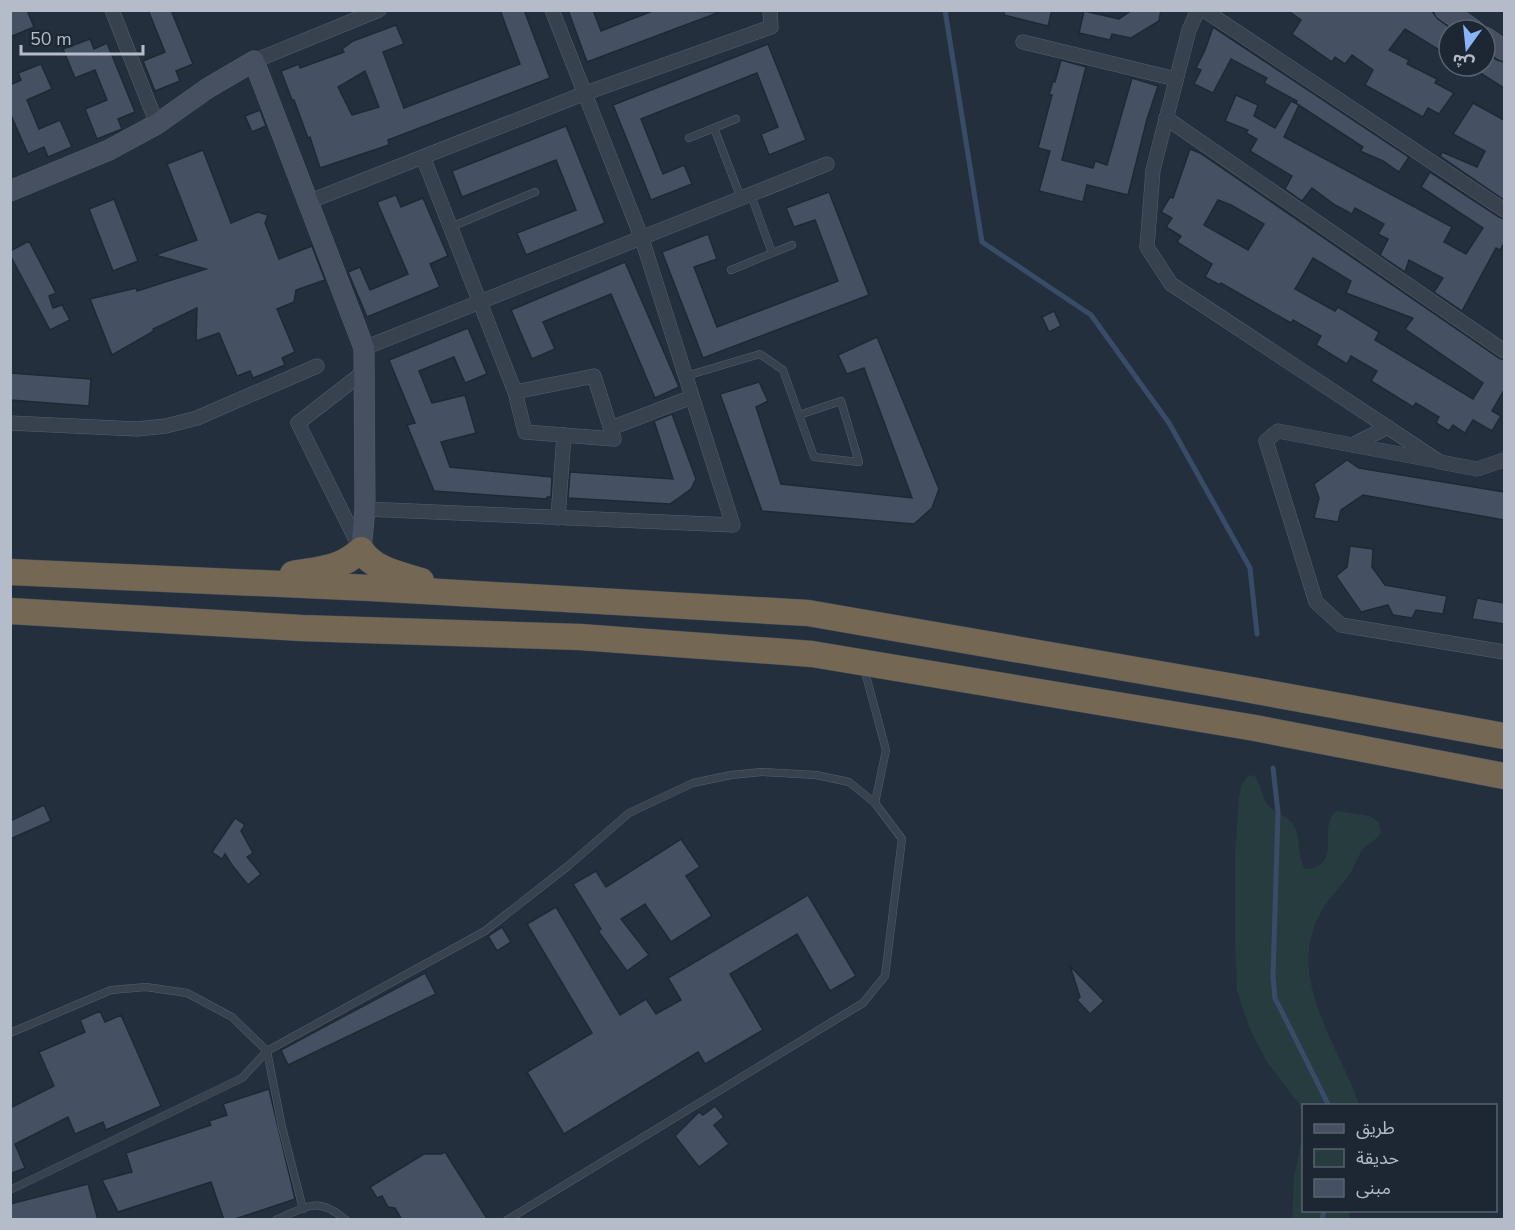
<svg xmlns="http://www.w3.org/2000/svg" width="1515" height="1230" font-family="'Nunito Sans','Noto Sans Arabic',sans-serif">
<rect width="100%" height="100%" fill="#242f3e"/>
<g fill="#263c3f">
<path d="M1249,775L1256,777C1261,786 1263,802 1270,807C1279,816 1289,815 1295,828C1301,842 1297,856 1305,869C1345,866 1316,828 1336,811L1370,816L1379,822L1381,833C1376,840 1370,842 1364,848C1358,855 1356,864 1351,872C1342,886 1329,897 1321,912C1284,977 1339,1044 1359,1105L1304,1106L1303,1115L1299,1104L1267,1062L1249,1027L1237,991L1235,941V852L1239,798L1242,784Z"/>
<polygon points="1303,1134 1304,1210 1351,1211 1349,1219 1292,1219 1294,1178"/>
</g>
<g fill="none" stroke-linecap="round" stroke-linejoin="round">
<g stroke="#394c67" stroke-width="5">
<polyline points="945,10 982,242 1091,315 1169,423 1250,568 1257,634"/>
<polyline points="1273,768 1278,812 1273,977 1275,998 1329,1106"/>
<polyline points="1322,1220 1324,1210"/>
</g>
</g>
<g fill="#455162" stroke="#1f2835" stroke-width="1.5" fill-rule="evenodd">
<polygon points="10,10 27,10 34,27 10,37"/>
<polygon points="148,10 171,10 193,64 176,71 180,81 155,91 143,61 165,52"/>
<path d="M500,10H524L550,78L388,140L389,145L320,168L310,137L308,138L294,100H292L281,71L299,64L300,68L344,52L342,49L353,41L396,25L404,44L383,52L404,108L520,64ZM365,71L379,107L352,115L338,87Z"/>
<polygon points="568,10 593,10 601,31 655,10 720,12 587,62"/>
<polygon points="1004,10 1052,10 1048,26 1004,15"/>
<polygon points="1132,10 1161,10 1159,21 1131,38 1112,34 1110,40 1079,33 1084,11 1119,19"/>
<polygon points="1287,10 1431,10 1438,19 1449,27 1449,56 1405,29 1389,50 1409,60 1407,64 1437,79 1435,83 1454,93 1439,114 1428,108 1423,117 1365,85 1373,70 1352,55 1345,64 1335,57 1332,62 1292,34 1301,20"/>
<polygon points="1213,27 1409,157 1399,172 1383,161 1360,151 1363,147 1299,105 1284,137 1452,227 1444,242 1466,254 1483,228 1421,187 1430,172 1499,217 1504,219 1504,243 1500,250 1496,248 1462,311 1434,292 1443,278 1409,260 1405,272 1380,255 1388,239 1378,234 1384,224 1355,208 1352,214 1335,205 1312,188 1302,201 1285,189 1292,176 1250,151 1257,139 1246,133 1248,130 1225,121 1236,95 1258,105 1254,116 1275,128 1291,101 1299,105 1296,103 1297,101 1264,83 1267,78 1231,59 1213,93 1194,84 1201,70 1196,68 1205,50"/>
<polygon points="90,39 94,49 107,43 135,112 118,119 122,129 97,139 85,109 107,100 95,70 75,78 63,49"/>
<polygon points="768,44 806,140 769,155 761,134 778,127 757,73 641,119 663,174 684,165 692,184 651,200 613,105"/>
<polygon points="1485,52 1497,60 1504,62 1504,88 1469,66 1485,66"/>
<polygon points="1061,60 1086,67 1062,160 1093,168 1095,161 1107,165 1132,78 1158,86 1147,119 1128,195 1087,185 1083,202 1039,191 1050,151 1038,148 1052,95 1049,95 1053,81 1055,82"/>
<polygon points="41,64 52,89 27,100 39,129 60,120 72,147 48,157 44,147 28,154 10,113 10,85 21,80 18,73"/>
<polygon points="1473,103 1504,120 1504,200 1440,156 1442,152 1477,167 1485,151 1453,134"/>
<polygon points="260,110 266,126 252,132 245,116"/>
<polygon points="566,126 605,223 526,255 517,233 576,210 556,160 462,197 452,171"/>
<path d="M1190,149L1200,153L1499,358L1504,360V390L1492,411L1501,416L1492,431L1473,420L1465,433L1453,425L1449,431L1436,423L1439,417L1416,403L1413,407L1371,381L1377,371L1351,356L1347,364L1316,345L1321,336L1293,320L1291,323L1221,283L1220,285L1205,277L1212,264L1177,242L1181,236L1166,227L1172,218L1161,212L1170,197L1173,198ZM1218,200L1231,205L1264,224L1248,250L1204,225ZM1313,258L1351,281L1346,293L1413,318L1405,329L1483,383L1473,399L1375,340L1379,332L1338,307L1335,311L1295,289Z"/>
<polygon points="203,150 231,223 258,212 268,215 265,223 279,259 312,246 325,280 296,290 294,302 277,309 295,352 282,358 285,365 253,378 250,371 237,376 219,333 196,341 197,308 153,329 154,331 112,355 90,299 136,288 137,291 206,269 155,255 197,240 167,164"/>
<polygon points="829,192 869,295 703,358 662,252 708,234 717,259 694,267 717,327 838,281 815,220 794,227 786,208"/>
<polygon points="396,195 401,207 423,198 448,256 430,264 440,287 367,317 348,272 360,267 370,290 408,274 377,202"/>
<polygon points="114,199 138,261 113,271 89,209"/>
<polygon points="29,241 56,293 49,296 53,308 62,305 70,320 50,330 10,255 10,251"/>
<polygon points="625,262 679,387 655,398 611,294 543,322 555,349 532,359 511,310"/>
<polygon points="1054,311 1061,326 1049,332 1042,317"/>
<polygon points="468,328 487,374 465,383 454,357 419,371 432,403 465,395 476,433 441,442 450,467 552,477 551,497 547,497 547,499 434,491 407,425 415,423 389,360"/>
<polygon points="877,337 939,489 932,508 914,524 762,511 720,394 759,382 768,401 756,407 781,484 912,498 864,368 847,374 838,355"/>
<polygon points="10,373 91,379 89,406 10,400"/>
<polygon points="672,414 696,479 691,489 670,504 568,498 570,472 673,479 654,421"/>
<polygon points="1347,460 1359,468 1504,492 1504,520 1363,495 1341,510 1338,522 1314,518 1319,498 1314,484"/>
<polygon points="1350,546 1373,549 1372,567 1385,585 1447,596 1443,614 1416,610 1412,618 1393,615 1388,605 1361,612 1336,576 1347,567"/>
<polygon points="1477,598 1504,603 1504,624 1472,619"/>
<polygon points="44,805 51,821 10,839 10,821"/>
<polygon points="235,818 245,825 241,831 253,853 247,857 261,874 248,885 232,865 225,854 222,859 212,852"/>
<polygon points="681,839 700,867 686,876 712,916 671,942 645,904 621,919 649,955 627,971 598,931 601,929 573,884 596,871 606,887"/>
<polygon points="808,895 856,976 830,991 797,934 730,974 763,1030 705,1064 698,1052 564,1134 527,1072 592,1033 527,924 556,907 620,1015 646,999 656,1014 681,1000 668,978"/>
<polygon points="502,927 511,942 497,951 488,936"/>
<polygon points="1070,966 1104,1001 1090,1014 1077,1000 1080,997"/>
<polygon points="425,973 436,994 288,1065 281,1050"/>
<polygon points="100,1011 105,1022 121,1015 161,1106 106,1130 103,1122 75,1134 68,1117 15,1144 25,1168 10,1174 10,1108 54,1086 39,1052 85,1032 80,1020"/>
<polygon points="269,1089 295,1199 232,1220 224,1220 211,1182 118,1212 102,1180 132,1172 126,1153 211,1125 209,1121 227,1115 223,1104"/>
<polygon points="715,1106 724,1117 714,1125 729,1144 699,1167 675,1136 699,1112 703,1115"/>
<polygon points="445,1152 488,1220 402,1220 395,1208 388,1207 382,1196 377,1198 370,1187 424,1154 441,1154"/>
<polygon points="88,1184 98,1220 10,1220 10,1204"/>
</g>
<g fill="none" stroke-linecap="round" stroke-linejoin="round">
<defs>
<g id="lane">
<polyline points="714,128 741,198"/>
<polyline points="689,138 736,119"/>
<polyline points="751,195 772,253"/>
<polyline points="451,227 535,192"/>
<polyline points="731,270 792,245"/>
<polyline points="686,376 760,354 783,370 814,457 859,462 841,401 799,415"/>
<polyline points="864,668 886,750 875,803"/>
<polyline points="10,1033 111,990 146,987 187,993 232,1017 267,1051 282,1127 303,1209"/>
<polyline points="10,1190 242,1078 267,1051 485,931 568,866 629,813 693,783 731,775 762,772 816,775 849,782 875,803 902,839 885,976 863,1003 507,1220"/>
<path d="M276,1220C307,1207 317,1195 346,1220"/>
</g>
<g id="street">
<polyline points="112,10 157,124"/>
<polyline points="1198,10 1189,30 1153,170 1147,247 1171,284 1440,462 1477,469 1504,460"/>
<polyline points="1204,10 1504,210"/>
<polyline points="1023,42 1176,79"/>
<polyline points="254,61 379,10"/>
<polyline points="1166,118 1504,351"/>
<polyline points="423,157 515,392"/>
<polyline points="308,202 583,94 771,27 770,10"/>
<polyline points="364,348 827,164"/>
<polygon points="594,376 614,439 525,432 515,392"/>
<polyline points="10,423 137,429 166,426 197,418 317,366"/>
<polyline points="611,428 692,397"/>
<polyline points="1352,445 1388,427"/>
<polyline points="1432,460 1278,431 1266,441 1316,602 1341,625 1504,652"/>
<polyline points="365,509 733,525 642,239 552,10"/>
<polyline points="558,518 564,435"/>
<polyline points="361,550 298,423 365,371"/>
</g>
<g id="secondary">
<polyline points="1445,10 1474,30"/>
<polyline points="1485,37 1504,50"/>
<polyline points="10,191 109,150 157,124 208,88 254,61 364,348 365,509 361,550"/>
</g>
<g id="highway">
<polyline points="10,572 371,588 808,613 1240,688 1504,736"/>
<path d="M293,574C321,569 339,570 361,550C374,570 399,574 421,581"/>
<polyline points="10,611 301,628 580,637 812,654 1255,728 1504,776"/>
</g>
</defs>
<use href="#lane" stroke="#565f6c" stroke-width="8"/>
<use href="#street" stroke="#565f6c" stroke-width="15"/>
<use href="#secondary" stroke="#565f6c" stroke-width="21"/>
<use href="#highway" stroke="#434c59" stroke-width="27"/>
<use href="#lane" stroke="#38414e" stroke-width="7"/>
<use href="#street" stroke="#38414e" stroke-width="14"/>
<use href="#secondary" stroke="#465061" stroke-width="20"/>
<use href="#highway" stroke="#746855" stroke-width="26"/>
</g>
<rect width="1515" height="1230" fill="none" stroke="#b4bcc9" stroke-width="24"/>
<rect x="1302" y="1104" width="195" height="108" fill="#1d2633" stroke="#59626f" stroke-width="1.5"/>
<rect x="1314" y="1124" width="30" height="9" fill="#465061" stroke="#59626f" stroke-width="1.5"/>
<text x="1356" y="1134" font-size="18" fill="#b4bcc9">طريق</text>
<rect x="1314" y="1149" width="30" height="18" fill="#263c3f" stroke="#59626f" stroke-width="1.5"/>
<text x="1356" y="1164" font-size="18" fill="#b4bcc9">حديقة</text>
<rect x="1314" y="1179" width="30" height="18" fill="#455162" stroke="#59626f" stroke-width="1.5"/>
<text x="1356" y="1194" font-size="18" fill="#b4bcc9">مبنى</text>
<g transform="translate(1467 48) rotate(195)"><circle r="28" fill="#1d2633" stroke="#59626f" stroke-width="1.5"/>
<path d="M0-4.5L10 22L0 15L-10 22Z" fill="#8ab4f8"/>
<text y="-9" font-size="16" font-weight="bold" text-anchor="middle" fill="#b4bcc9">ش</text>
</g>
<path d="M21 45v9h122v-9" fill="none" stroke="#b4bcc9" stroke-width="3"/>
<text x="30" y="45" font-size="18" fill="#b4bcc9" stroke="#1d2633" stroke-width="4.5" paint-order="stroke">50 m</text>
</svg>
